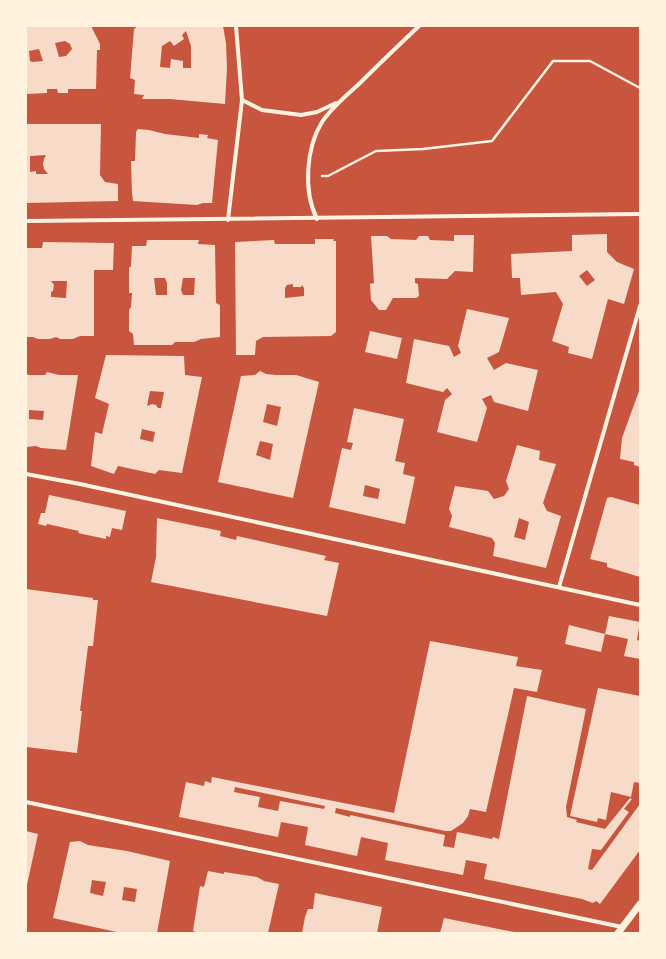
<svg xmlns="http://www.w3.org/2000/svg" width="666" height="959" font-family="'Fira Sans Condensed',sans-serif">
<rect width="100%" height="100%" fill="#c8553d"/>
<g fill="#f7dbc8" fill-rule="evenodd">
<path d="M26,26H91L100,44V50H97L96,89H68V93H58L57,89H47V93L26,94ZM65,41L70,44L72,49L66,56L59,57L55,43ZM39,49L43,61L32,62L30,61L29,51Z"/>
<path d="M138,26H223L226,43L227,68L225,104L170,99H142L144,95L134,94L135,80L130,78L134,29ZM186,31L191,46V68H183V61L171,59L170,68L160,67L162,46L170,41L174,46L184,39L182,35Z"/>
<path d="M26,124H101L100,175L105,182L118,184V201L26,203ZM46,155L44,159L43,164L44,169L48,174H36V171L30,172V156Z"/>
<polygon points="138,129 149,130 165,134 199,138 199,134 208,135 207,138 218,140 212,203 203,203 197,205 133,201 132,193 131,161 135,161 136,132"/>
<path d="M607,234V252L617,262L634,269L624,304L608,299L592,359L568,353L569,347L552,341L563,304L556,292L521,295L520,278H512L511,254L572,251V235ZM587,270L595,280L587,286L579,276Z"/>
<polygon points="454,235 474,235 473,272 455,271 447,279 415,278 415,283 418,284 419,296 416,298 393,298 386,310 379,310 371,300 370,284 374,283 371,236 387,236 391,239 416,240 419,236 428,236 430,240 454,241"/>
<path d="M315,239H334L333,241H336V332L331,336L263,337L256,341L255,355H236L235,242L274,240L275,244H315ZM293,284V287H301L302,285L304,288V296L285,298V288L287,285Z"/>
<path d="M147,240H199L198,244L215,245L216,303L220,305V337L201,339L194,342H175L172,345H134L133,334L129,331V310L131,307L132,293H129V268L131,266L132,246H146ZM154,278H165L167,283V295H156ZM183,278H195L194,295H183L181,290Z"/>
<path d="M43,242L114,243L113,270H94V336H80L73,339H60L56,337L50,339H38L33,337H26V248H42ZM51,281H67L66,298L51,297V292L53,291L54,285Z"/>
<polygon points="467,309 509,318 499,352 487,358 494,370 506,363 538,370 528,411 494,402 491,395 482,399 487,408 477,442 437,432 445,400 452,394 447,388 443,392 406,383 414,339 449,346 454,357 461,353 458,346"/>
<polygon points="370,331 402,338 397,359 365,352"/>
<path d="M106,355L184,356L185,375L202,377L182,473L159,470L155,474L118,466L114,474L91,466L95,432L102,434L109,404L95,398ZM150,391L164,392L161,408H158L156,405L152,404L147,406ZM142,429L155,432L153,442L140,439Z"/>
<path d="M260,371L266,374L276,375H296L319,382L293,498L218,482L241,376L255,375ZM267,404L281,407L277,426L263,422ZM260,441L273,444L270,460L256,455Z"/>
<path d="M26,372L28,375H45L47,372L59,375H78L66,450L41,448L36,446L26,447ZM29,410L44,411L43,420L29,419Z"/>
<polygon points="639,391 640,392 640,467 634,465 634,462 620,459 622,438"/>
<path d="M354,408L404,419L395,461L405,463L403,474L415,477L405,524L329,507L342,448L351,450L353,443L347,442ZM365,485L380,489L378,499L363,496Z"/>
<path d="M517,445L540,451L539,460L556,464L543,503L547,511L561,516L546,568L493,556L495,543L492,538L449,527L452,516L449,509L455,486L488,491L494,499L504,496L509,489L506,481ZM519,518L529,522L525,540L514,537Z"/>
<polygon points="49,495 126,511 122,530 112,528 110,537 106,536 106,539 78,533 79,531 47,524 46,526 38,524 41,513 45,513"/>
<polygon points="611,497 640,505 640,577 607,567 607,563 590,559 607,498"/>
<polygon points="157,518 221,531 220,536 236,540 237,536 326,556 324,560 339,563 327,616 151,582 156,557"/>
<polygon points="26,589 93,598 93,600 98,600 93,646 88,646 80,711 82,711 77,753 26,747"/>
<polygon points="609,616 640,622 637,640 640,641 640,659 624,656 628,639 605,634"/>
<polygon points="569,625 605,634 601,652 565,644"/>
<path d="M430,641L518,657L516,666L542,670L537,692L514,688L486,812L470,809L468,816L463,823L451,831H445L336,808L335,813L350,817V815L445,835L443,846L454,848L457,832L492,839L493,837L499,839L527,696L586,709L566,807L567,817L577,820L576,822L605,829L630,798L632,799L624,809L629,812L601,850L592,849L588,869L592,870L640,804V850L600,904L596,901L593,903L582,899L484,879L487,864L466,860L463,875L385,860L388,843L361,837L357,856L305,845L308,827L281,822L278,837L179,817L186,782L204,786L205,781L211,783L212,777L394,813ZM235,787L325,806L324,809L280,801L278,811L258,807L260,797L234,792Z"/>
<polygon points="598,688 640,696 640,783 634,782 631,797 611,792 606,820 598,818 597,822 570,816"/>
<polygon points="26,831 38,834 27,885 26,885"/>
<path d="M80,841L88,845L127,851L170,861L157,933H121L53,918L70,842ZM92,880L106,882L103,896L90,893ZM124,887L137,889L135,902L122,900Z"/>
<polygon points="208,871 224,874 224,872 257,877 264,881 279,884 268,933 196,933 196,932 193,931 200,886 204,887"/>
<polygon points="315,893 382,907 377,933 302,933 305,917 308,909 313,909"/>
<polygon points="444,918 514,932 514,933 440,933"/>
</g>
<g fill="none" stroke-linecap="round" stroke-linejoin="round">
<polyline stroke="#fff3e0" stroke-width="2.5" points="322,176 328,176 376,151 423,149 492,141 553,61 590,61 640,88"/>
<g stroke="#fff3e0" stroke-width="4">
<polyline points="242,100 262,110 301,115 317,112 336,103"/>
<path d="M317,219C303,191 306,148 322,122C332,107 347,95 360,83C379,64 399,45 419,26"/>
<polyline points="228,220 242,100 236,26"/>
<polyline points="26,221 640,214"/>
<polyline points="26,474 80,484 640,605"/>
<polyline points="559,587 640,306"/>
<polyline points="26,802 622,927"/>
</g>
<polyline stroke="#fff3e0" stroke-width="7" points="618,933 640,904"/>
</g>
<rect width="666" height="959" fill="none" stroke="#fff3e0" stroke-width="54"/>
</svg>
